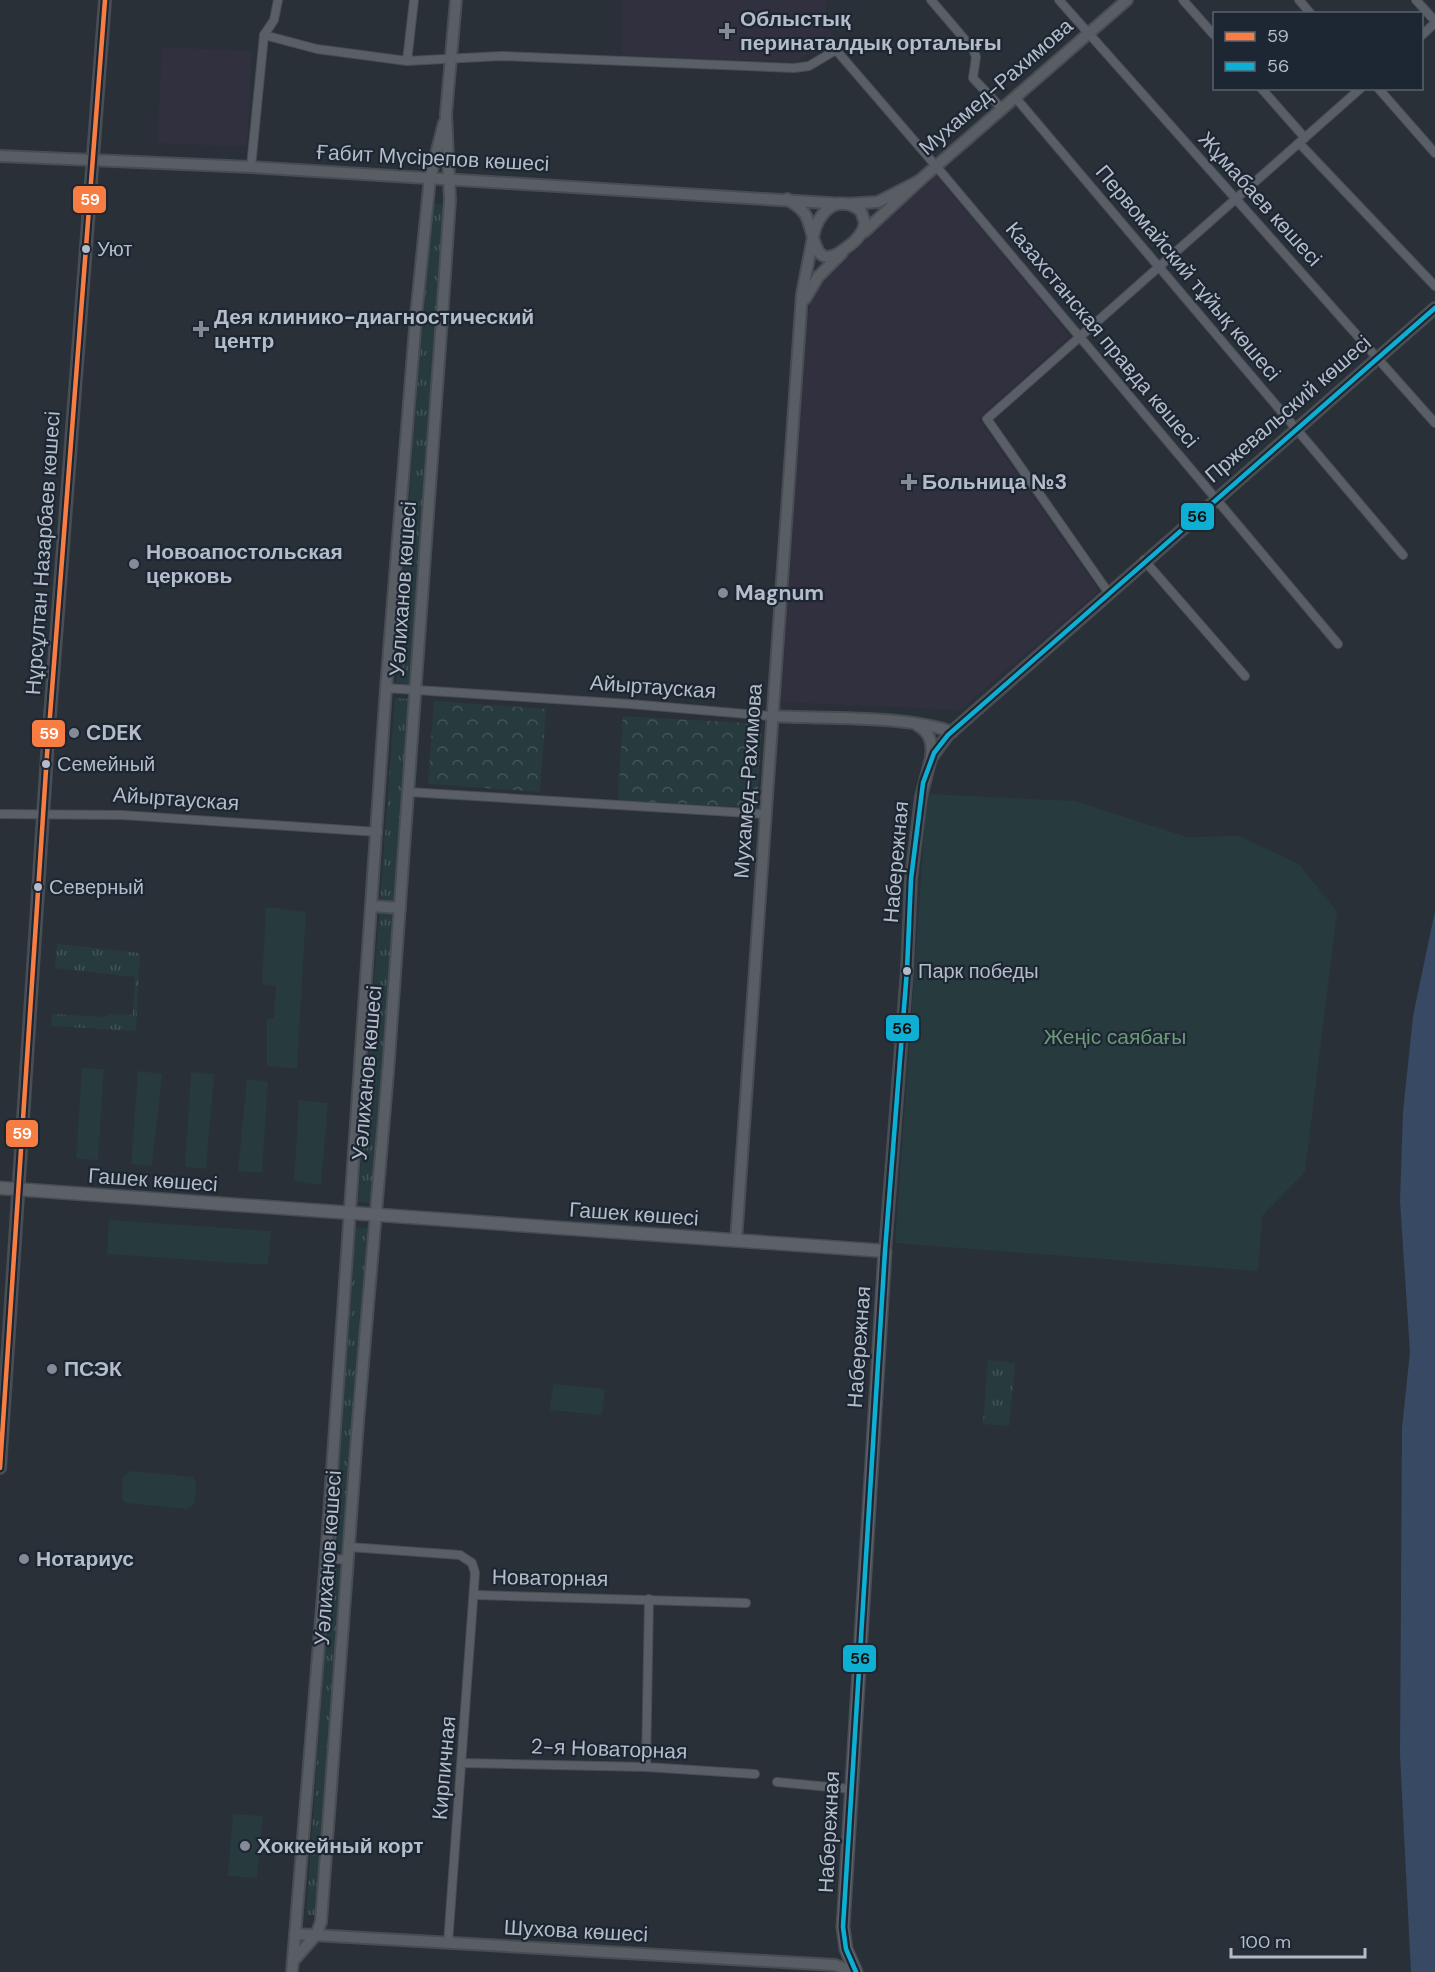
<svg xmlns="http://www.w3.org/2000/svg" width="1435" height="1972" font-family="'DM Sans',sans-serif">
<defs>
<pattern id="grass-tufts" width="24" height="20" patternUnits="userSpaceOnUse" patternTransform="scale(1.5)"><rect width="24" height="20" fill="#273a3e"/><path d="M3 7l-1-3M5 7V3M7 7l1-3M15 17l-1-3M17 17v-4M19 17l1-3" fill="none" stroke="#445559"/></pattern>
<pattern id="forest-crowns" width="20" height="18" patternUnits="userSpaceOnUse" patternTransform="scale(1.5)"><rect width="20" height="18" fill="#273a3e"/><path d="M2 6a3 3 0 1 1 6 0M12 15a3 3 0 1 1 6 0" fill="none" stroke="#445559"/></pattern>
</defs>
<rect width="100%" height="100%" fill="#2a3038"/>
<g fill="#31303e">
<polygon points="622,0 826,0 826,24 836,38 796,62 622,56"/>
<polygon points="162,47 252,51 247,147 157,143"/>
<polygon points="936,175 1070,336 978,418 1099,591 960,710 781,702 806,323 810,304 817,290 832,273"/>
</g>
<g fill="url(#grass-tufts)">
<polygon points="430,204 445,205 410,684 396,683"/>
<polygon points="395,698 409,699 372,1203 358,1202"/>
<polygon points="57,944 140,953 136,1031 51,1026 52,1014 105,1017 110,1014 133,1015 135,977 55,968"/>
<polygon points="355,1227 367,1228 344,1552 333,1551"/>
<polygon points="988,1360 1015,1363 1009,1426 983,1424"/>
<polygon points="331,1567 342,1569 315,1915 306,1915"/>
</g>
<g fill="url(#forest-crowns)">
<polygon points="434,701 546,709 540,792 428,784"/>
<polygon points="623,716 762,724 757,808 618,800"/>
</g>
<g fill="#273a3e">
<polygon points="927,794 1075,801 1187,837 1239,836 1299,864 1337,912 1305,1172 1262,1216 1258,1271 895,1243"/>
<polygon points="266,907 306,912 297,1069 267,1066 267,1019 274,1018 276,986 262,984"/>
<polygon points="82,1068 104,1069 98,1160 76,1159"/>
<polygon points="138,1071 162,1074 152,1166 131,1164"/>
<polygon points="191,1072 214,1074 206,1169 185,1167"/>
<polygon points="247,1079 268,1082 262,1173 238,1171"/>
<polygon points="299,1100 328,1103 321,1185 294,1181"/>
<polygon points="109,1220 271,1231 268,1265 107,1254"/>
<polygon points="553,1384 605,1389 602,1415 550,1410"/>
<polygon points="131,1471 193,1477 196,1482 195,1503 187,1509 125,1503 122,1499 123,1477"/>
<polygon points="233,1814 263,1816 257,1878 228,1876"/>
</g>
<polygon fill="#384963" points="1435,911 1435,1972 1411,1972 1400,1755 1402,1428 1410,1352 1400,1201 1403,1112 1413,1016"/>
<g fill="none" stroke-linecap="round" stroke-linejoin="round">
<defs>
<g id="street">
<polyline points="931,0 973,49 976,57 973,78 1002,109"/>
<polyline points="1059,0 1435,423"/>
<polyline points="1183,0 1214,35"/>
<polyline points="1299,0 1311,14"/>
<polyline points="1416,0 1435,21"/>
<polyline points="264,35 317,49 407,61 501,56 794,68 809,66 836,50 936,166 1338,644"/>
<polyline points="1422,35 1435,23"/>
<polyline points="407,61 414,0"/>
<polyline points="1261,88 1305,138"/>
<polyline points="1378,88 1435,153"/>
<polyline points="1015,97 1403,555"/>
<polyline points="1299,143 1435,286"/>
<polyline points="251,167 264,35 274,20 278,0"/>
<polyline points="1144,560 1245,676"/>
<polyline points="1108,592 987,419 1361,88"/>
<polyline points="386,688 630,704 771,716"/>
<polyline points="408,792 765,814"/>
<polyline points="0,814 122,815 378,832"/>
<polyline points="349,1547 460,1555 472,1563 475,1573 448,1943"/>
<polyline points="326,1558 348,1560"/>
<polyline points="476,1595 746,1603"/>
<polyline points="462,1763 646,1767 755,1774"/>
<polyline points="646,1767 649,1599"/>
<polyline points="777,1782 851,1789"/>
</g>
<g id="secondary">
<polyline points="0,156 251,167 844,204 878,202 919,181"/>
<polyline points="864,232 919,181 1127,0"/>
<polyline points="805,299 818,277 842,253"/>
<path d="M771,716C823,719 905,715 952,732"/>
<path d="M917,725C930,732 933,743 931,757"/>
<polyline points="371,906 400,908"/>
<path d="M736,1241L802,294L813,237C818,212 837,192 861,211L865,223C863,234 855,242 846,248C811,275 816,232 805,214C801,208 793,203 787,199"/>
<polyline points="885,1251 907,970 911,879 921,797 931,758 948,735 1435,308"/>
<polyline points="0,1468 47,755 105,0"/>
<polyline points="295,1934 835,1965 854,1972"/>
<polyline points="293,1961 316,1935 321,1922 358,1422 388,1072 442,318 450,200 446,114 456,0"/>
<polyline points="292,1972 326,1558 386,688 416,316 430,178 444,123"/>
</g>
<polyline id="primary" points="0,1188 885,1251 843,1927 846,1949 856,1972"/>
</defs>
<use href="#street" stroke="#484c53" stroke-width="10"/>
<use href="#secondary" stroke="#484c53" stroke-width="14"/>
<use href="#primary" stroke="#484c55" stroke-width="15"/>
<use href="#street" stroke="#5a5e66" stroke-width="8"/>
<use href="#secondary" stroke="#595d64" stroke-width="10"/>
<use href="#primary" stroke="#5c6168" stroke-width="12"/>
<defs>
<polyline id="bus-1" points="0,1468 47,755 105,0"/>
<polyline id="bus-2" points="856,1972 846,1949 843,1927 885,1251 907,970 911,879 923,783 934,753 948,735 1435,308"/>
</defs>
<use href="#bus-1" stroke="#1d2633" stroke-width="9"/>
<use href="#bus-2" stroke="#1d2633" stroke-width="9"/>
<use href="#bus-1" stroke="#f77d43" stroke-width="4.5"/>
<use href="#bus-2" stroke="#0dafd3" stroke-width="4.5"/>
</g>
<g fill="#848b96" stroke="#1d2633" stroke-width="2">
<path d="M724 22h6v6h6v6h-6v6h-6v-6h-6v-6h6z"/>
<path d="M198 320h6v6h6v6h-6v6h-6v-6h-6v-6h6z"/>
<path d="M906 473h6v6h6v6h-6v6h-6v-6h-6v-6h6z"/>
<circle cx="134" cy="564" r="6"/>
<circle cx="723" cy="593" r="6"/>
<circle cx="74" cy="733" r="6"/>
<circle cx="52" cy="1369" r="6"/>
<circle cx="24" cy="1559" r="6"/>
<circle cx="245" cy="1846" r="6"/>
</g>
<g fill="#b4bcc9" stroke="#1d2633" stroke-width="2">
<circle cx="86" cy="249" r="5"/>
<circle cx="46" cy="764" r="5"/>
<circle cx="38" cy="887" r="5"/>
<circle cx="907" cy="971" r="5"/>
</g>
<g text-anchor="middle" stroke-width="4.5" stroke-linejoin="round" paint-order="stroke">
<g font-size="20" fill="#b4bcc9" stroke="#1d2633" text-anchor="start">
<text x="97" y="256">Уют</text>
<text x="57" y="771">Семейный</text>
<text x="49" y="894">Северный</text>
<text x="918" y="978">Парк победы</text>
</g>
<g font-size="21" font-weight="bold" fill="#b4bcc9" stroke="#1d2633" text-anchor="start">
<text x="740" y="26">Облыстық<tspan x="740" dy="24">перинаталдық орталығы</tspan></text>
<text x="214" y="324">Дея клинико-диагностический<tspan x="214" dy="24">центр</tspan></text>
<text x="922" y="489">Больница №3</text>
<text x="146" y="559">Новоапостольская<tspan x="146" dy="24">церковь</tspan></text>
<text x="735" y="600">Magnum</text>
<text x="86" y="740">CDEK</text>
<text x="64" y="1376">ПСЭК</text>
<text x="36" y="1566">Нотариус</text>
<text x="257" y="1853">Хоккейный корт</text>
</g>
<g font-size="21" fill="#b4bcc9" stroke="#1d2633">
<text transform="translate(996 87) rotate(-41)" y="7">Мухамед-Рахимова</text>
<text transform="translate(433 158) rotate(3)" y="7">Ғабит Мүсірепов көшесі</text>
<text transform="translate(1260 199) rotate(48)" y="7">Жұмабаев көшесі</text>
<text transform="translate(1188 273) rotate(50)" y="7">Первомайский тұйық көшесі</text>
<text transform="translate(1102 335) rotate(50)" y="7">Казахстанская правда көшесі</text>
<text transform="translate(1288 409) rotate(-41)" y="7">Пржевальский көшесі</text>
<text transform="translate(43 553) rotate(-86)" y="7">Нұрсұлтан Назарбаев көшесі</text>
<text transform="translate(403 589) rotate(-86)" y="7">Уәлиханов көшесі</text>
<text transform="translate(653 687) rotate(4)" y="7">Айыртауская</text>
<text transform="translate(748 781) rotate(-86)" y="7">Мухамед-Рахимова</text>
<text transform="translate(176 799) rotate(4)" y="7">Айыртауская</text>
<text transform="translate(896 862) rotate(-85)" y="7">Набережная</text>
<text transform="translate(367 1073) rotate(-85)" y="7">Уәлиханов көшесі</text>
<text transform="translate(153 1180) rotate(4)" y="7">Гашек көшесі</text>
<text transform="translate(634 1214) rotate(4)" y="7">Гашек көшесі</text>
<text transform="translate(859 1347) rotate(-86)" y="7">Набережная</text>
<text transform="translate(328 1558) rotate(-86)" y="7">Уәлиханов көшесі</text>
<text transform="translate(550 1578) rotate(1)" y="7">Новаторная</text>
<text transform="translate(609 1749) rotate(2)" y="7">2-я Новаторная</text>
<text transform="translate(444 1768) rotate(-85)" y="7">Кирпичная</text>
<text transform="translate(829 1832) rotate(-87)" y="7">Набережная</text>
<text transform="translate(576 1931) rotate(3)" y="7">Шухова көшесі</text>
</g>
<g font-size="21" fill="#6b9a76" stroke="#1d2633">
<text x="1115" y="1044">Жеңіс саябағы</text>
</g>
</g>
<g stroke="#1d2633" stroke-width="2">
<rect x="72" y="185" width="35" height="29" rx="6" fill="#f77d43"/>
<rect x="1180" y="502" width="35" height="29" rx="6" fill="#0dafd3"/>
<rect x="31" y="719" width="35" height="29" rx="6" fill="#f77d43"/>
<rect x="885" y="1014" width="35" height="28" rx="6" fill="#0dafd3"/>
<rect x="5" y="1119" width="34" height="29" rx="6" fill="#f77d43"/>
<rect x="842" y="1644" width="35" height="29" rx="6" fill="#0dafd3"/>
</g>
<g font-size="16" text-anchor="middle" font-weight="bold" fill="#fff">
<text x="90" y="205">59</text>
<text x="49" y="739">59</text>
<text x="22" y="1139">59</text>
</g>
<g font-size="16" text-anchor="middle" font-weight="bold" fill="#111">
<text x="1197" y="522">56</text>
<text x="902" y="1034">56</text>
<text x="860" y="1664">56</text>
</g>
<rect x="1213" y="12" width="210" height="78" fill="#1d2633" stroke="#59626f" stroke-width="1.5"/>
<rect x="1225" y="32" width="30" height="9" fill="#f77d43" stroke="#59626f" stroke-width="1.5"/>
<text x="1267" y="42" font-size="18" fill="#b4bcc9">59</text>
<rect x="1225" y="62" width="30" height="9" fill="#0dafd3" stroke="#59626f" stroke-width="1.5"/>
<text x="1267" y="72" font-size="18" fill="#b4bcc9">56</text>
<path d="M1231 1948v9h134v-9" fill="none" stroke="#b4bcc9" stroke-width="3"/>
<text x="1240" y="1948" font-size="18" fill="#b4bcc9" stroke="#1d2633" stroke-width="4.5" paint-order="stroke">100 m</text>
</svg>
